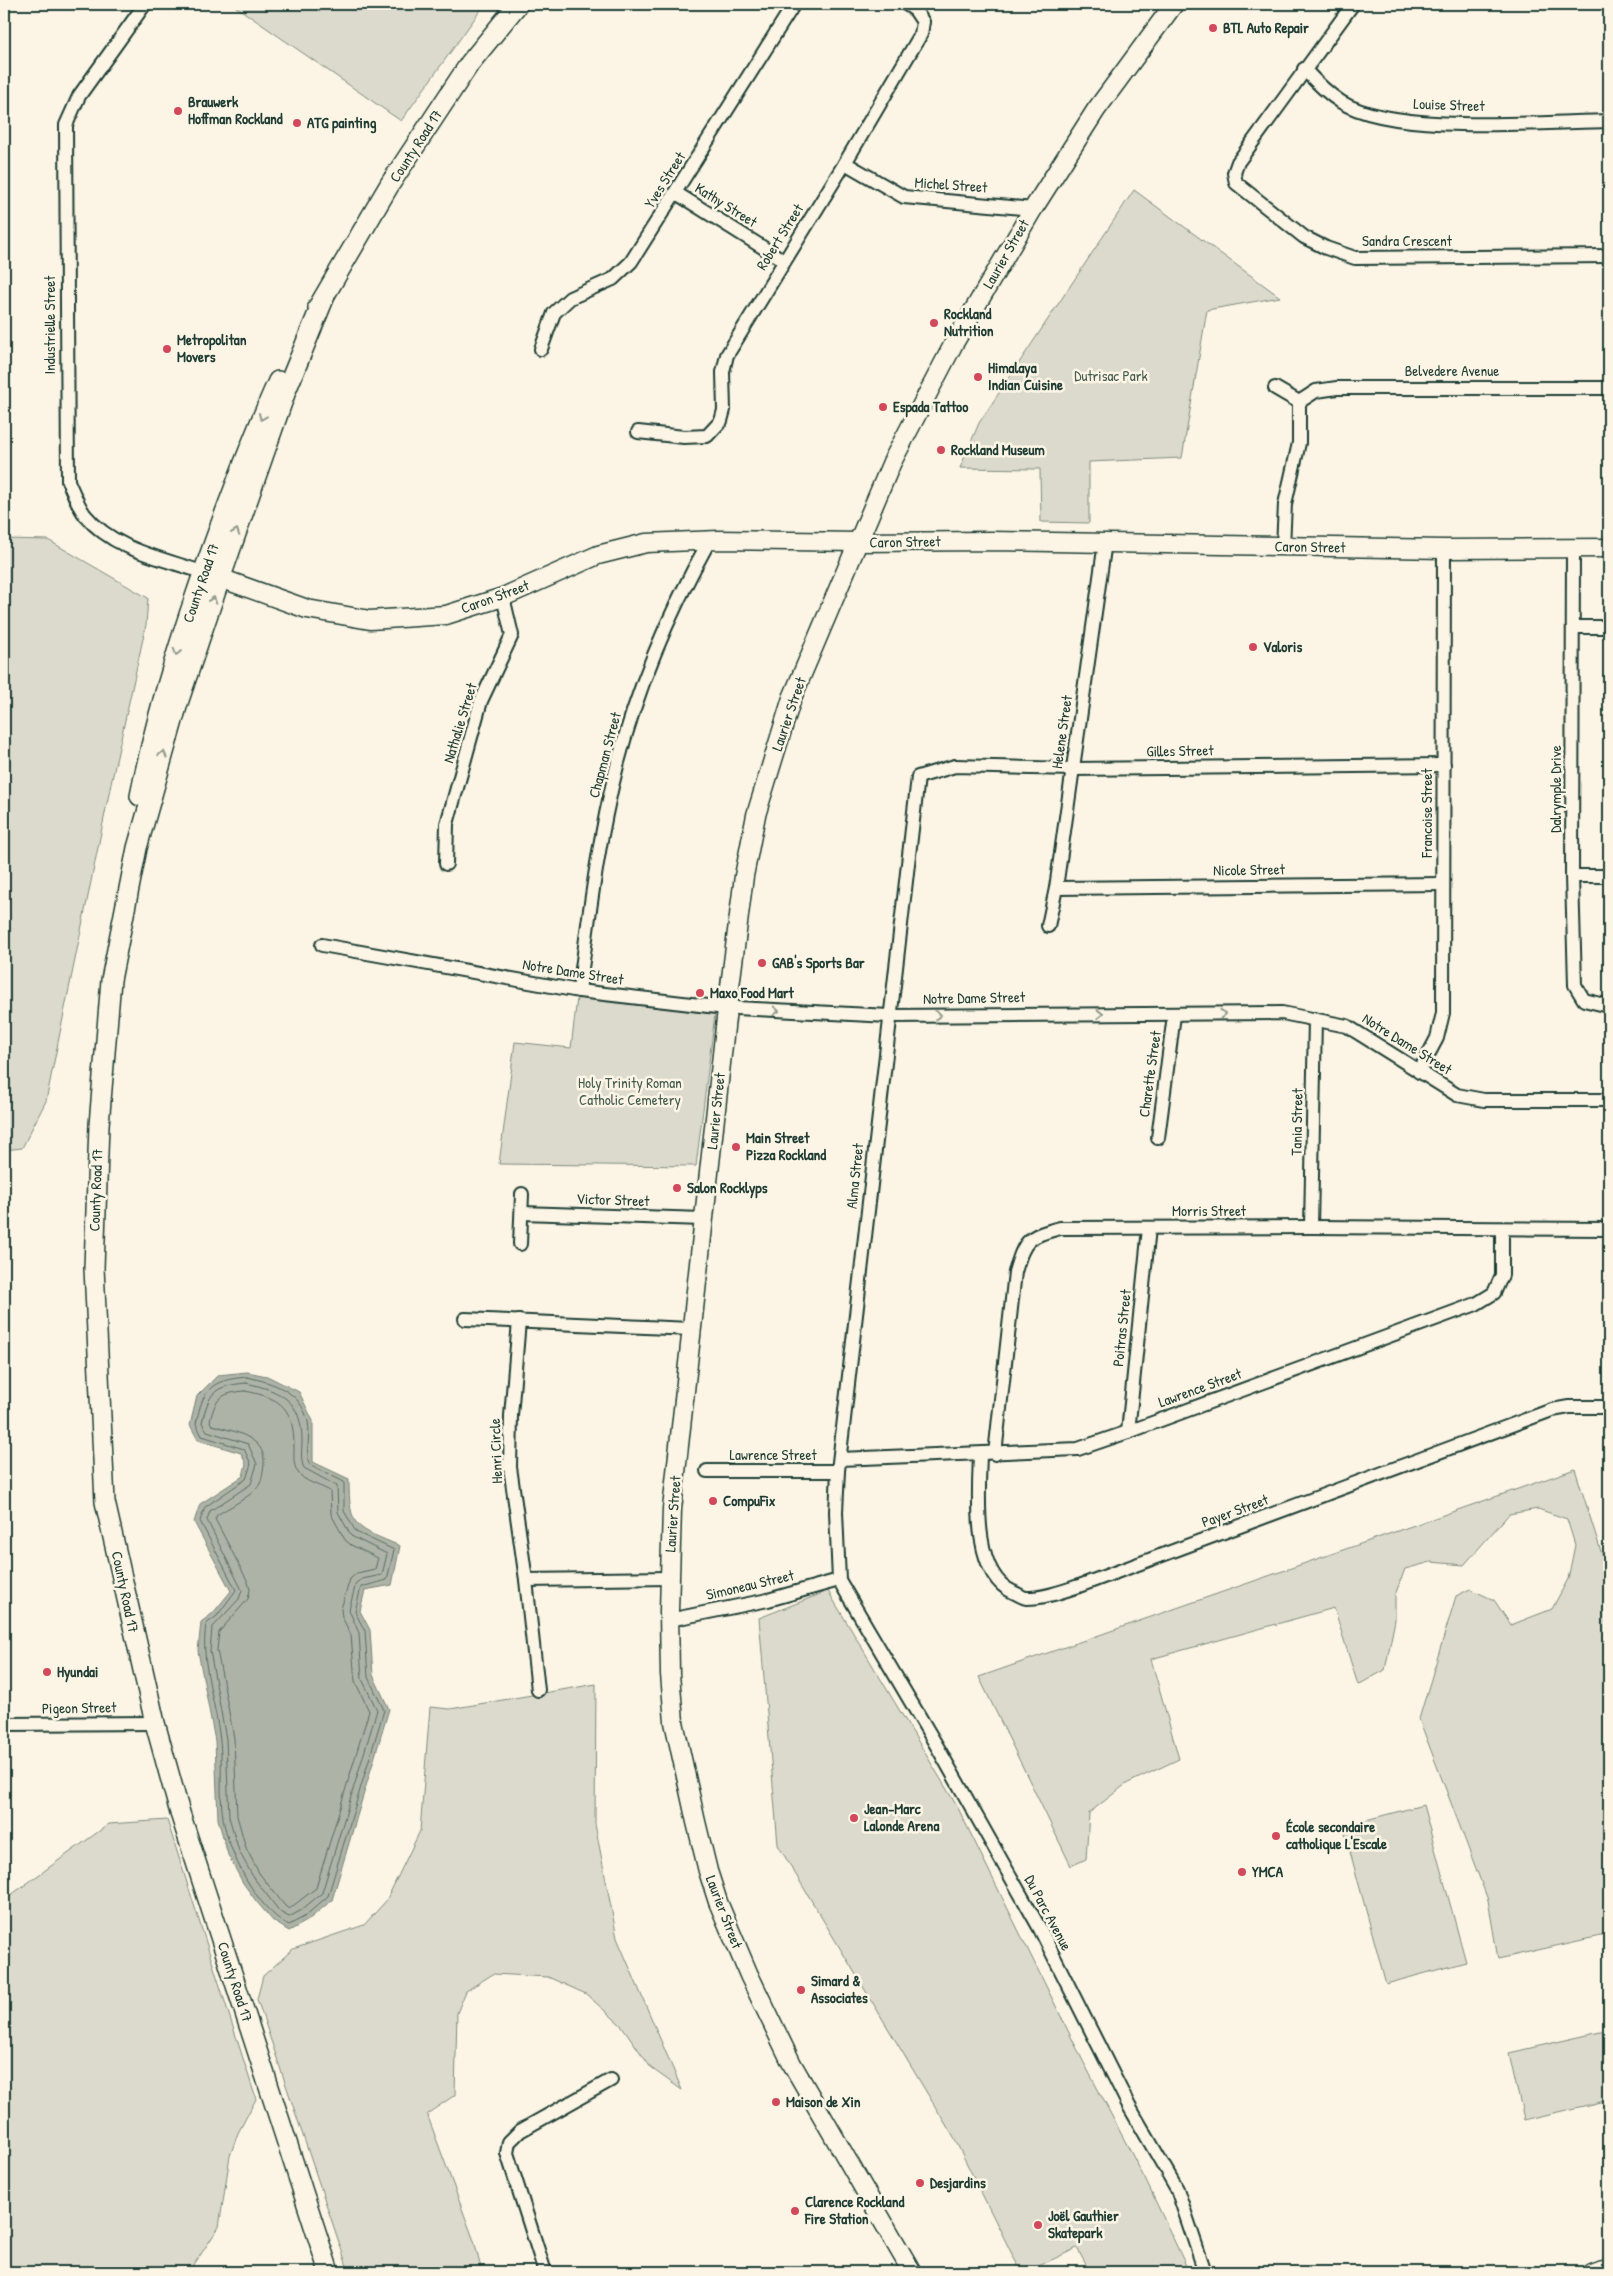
<svg xmlns="http://www.w3.org/2000/svg" width="1613" height="2276" font-family="'Patrick Hand',sans-serif">
<rect width="100%" height="100%" fill="#fcf5e5"/>
<filter id="ink" filterUnits="userSpaceOnUse"><feTurbulence type="fractalNoise" baseFrequency=".02" numOctaves="2"/><feDisplacementMap in="SourceGraphic" scale="10" xChannelSelector="R" yChannelSelector="G"/><feConvolveMatrix kernelMatrix="1 2 1 2 8 2 1 2 1" color-interpolation-filters="sRGB"/></filter>
<g filter="url(#ink)">
<g fill="#dcdacc" stroke="#7e8c80">
<polygon points="232,4 485,4 401,121"/>
<polygon points="1134,190 1280,297 1207,310 1182,458 1089,462 1089,523 1041,522 1040,469 960,468 979,423"/>
<polygon points="4,539 48,540 148,598 146,625 111,784 46,1101 22,1148 4,1150"/>
<polygon points="577,998 715,1014 696,1166 499,1164 515,1042 571,1048"/>
<polygon points="1575,1469 1609,1577 1609,1934 1498,1959 1488,1900 1419,1719 1456,1596 1470,1589 1494,1600 1511,1625 1552,1609 1568,1579 1575,1545 1567,1519 1538,1509 1509,1514 1464,1565 1431,1562 1405,1569 1395,1595 1395,1620 1385,1670 1358,1685 1334,1608 1151,1659 1179,1759 1126,1784 1089,1813 1086,1859 1071,1866 979,1677"/>
<polygon points="828,1591 958,1808 1083,2061 1146,2181 1189,2272 1090,2272 1077,2248 1026,2272 1021,2272 954,2138 778,1845 759,1618"/>
<polygon points="596,1684 595,1824 617,1938 682,2090 651,2068 622,2026 586,1994 548,1977 493,1974 466,1991 457,2013 455,2095 427,2114 474,2241 482,2272 349,2272 257,1999 263,1976 293,1949 364,1925 386,1901 420,1831 430,1707 450,1709"/>
<polygon points="1423,1805 1466,1962 1386,1984 1343,1826"/>
<polygon points="167,1820 256,2099 238,2133 230,2156 219,2227 189,2272 4,2272 4,2043 6,2041 4,2038 4,1900 109,1824"/>
<polygon points="1609,2030 1609,2100 1524,2120 1509,2053"/>
</g>
<path fill="#aeb3a7" stroke="#758479" d="M247,1372L267,1376L299,1392L313,1421V1462L349,1479C349,1530 356,1527 400,1546L392,1585L365,1590L360,1611L370,1630L373,1675L389,1709L332,1900L307,1921L289,1931L273,1921L256,1901L243,1883L228,1855L218,1819L215,1741L198,1651L201,1622L213,1613L231,1591L194,1522L200,1504L243,1476L246,1464L241,1453L198,1440L190,1425L197,1396L218,1375Z"/>
<g fill="none" stroke-linecap="round" stroke-linejoin="round">
<g stroke="#586c62" stroke-width="1">
<path d="M247,1377C274,1383 301,1391 308,1422C311,1436 305,1451 309,1464L344,1482V1511L356,1532L394,1550L387,1580L361,1587L355,1612L365,1631L368,1677L384,1710L328,1896L304,1917L289,1925C257,1910 228,1852 223,1818C219,1793 223,1766 220,1741C216,1701 200,1665 206,1624L217,1616L236,1590L200,1521L205,1507L246,1479L251,1464L244,1449L202,1436L196,1424C203,1389 210,1380 247,1377Z"/>
<path d="M246,1383C282,1391 302,1401 302,1441C302,1450 300,1460 304,1468L337,1486L338,1512L351,1536L387,1554L382,1575L362,1579L356,1583L349,1610L359,1633L362,1679L377,1710L322,1893L300,1911L289,1917L280,1912L253,1877L239,1851L229,1817L226,1739L210,1651L212,1628L239,1599L242,1590L207,1520L210,1511L251,1484L257,1464L248,1444L207,1431L202,1423C209,1392 214,1386 246,1383Z"/>
<path d="M245,1391C283,1398 294,1409 294,1448C294,1455 293,1464 297,1471C303,1482 320,1485 330,1491L331,1514L345,1540L351,1545L378,1558L375,1569L357,1573L350,1579L341,1609L342,1617L351,1635L355,1681L369,1711L316,1888L289,1909L285,1906L259,1873L246,1848L237,1816L234,1738L217,1650L219,1632L248,1599L250,1590L248,1582L215,1519L217,1515C229,1507 245,1500 256,1489C261,1484 262,1478 263,1471C271,1437 235,1432 212,1425L210,1422C215,1398 221,1393 245,1391Z"/>
</g>
<defs>
<g id="street">
<path d="M145,4L79,96L66,125L68,481C73,492 78,506 85,515C115,552 168,559 210,575"/>
<polyline points="1353,4 1238,162 1234,173 1236,183 1304,237 1326,248 1355,258 1609,256"/>
<path d="M1304,69C1315,81 1327,93 1341,102C1394,135 1544,122 1609,121"/>
<polyline points="845,163 904,197 1033,209"/>
<polyline points="676,193 783,260"/>
<polyline points="541,349 554,313 570,298 613,279 631,262 794,4"/>
<polyline points="1275,388 1299,402"/>
<polyline points="638,432 684,437 707,436 721,421 724,410 723,372 727,355 845,163 921,34 923,22 915,10 906,4"/>
<polyline points="1283,547 1285,504 1299,443 1299,402 1316,391 1337,388 1609,388"/>
<polyline points="1573,550 1572,876 1575,985 1584,1000 1609,1006"/>
<polyline points="1573,627 1609,627"/>
<polyline points="446,864 447,824 481,701 512,635 503,597"/>
<polyline points="1572,876 1609,876"/>
<polyline points="1056,888 1443,884"/>
<polyline points="1048,926 1056,888 1105,542"/>
<polyline points="322,945 579,991 717,1007 889,1016 1282,1013 1347,1026 1457,1095 1484,1100 1609,1100"/>
<path d="M579,991C589,916 598,840 617,766C637,688 670,611 709,541"/>
<polyline points="1419,1072 1437,1038 1443,1013 1444,549"/>
<polyline points="1158,1138 1174,1015"/>
<polyline points="522,1213 703,1219"/>
<polyline points="1311,1227 1315,1019"/>
<polyline points="520,1244 522,1194"/>
<polyline points="465,1319 691,1329"/>
<polyline points="519,1321 511,1416 510,1467 526,1580 538,1690"/>
<polyline points="1128,1432 1149,1228"/>
<path d="M980,1454C979,1493 971,1573 1013,1592C1018,1594 1023,1598 1027,1598C1045,1598 1063,1591 1079,1586L1552,1410L1569,1407H1609"/>
<path d="M995,1454L1015,1272C1025,1239 1027,1237 1060,1228L1311,1227L1609,1229"/>
<polyline points="840,1459 1078,1449 1128,1432 1476,1304 1494,1293 1502,1275 1502,1229"/>
<polyline points="707,1471 838,1471"/>
<polyline points="526,1580 669,1578"/>
<polyline points="669,1620 768,1600 839,1580"/>
<polyline points="4,1724 155,1723"/>
<polyline points="545,2272 507,2153 509,2142 520,2131 611,2080"/>
<polyline points="1205,2272 1177,2189 1129,2106 1039,1927 938,1748 839,1580 836,1512 838,1471 918,777 955,766 1073,769 1444,765"/>
</g>
<g id="secondary">
<polyline points="220,578 307,609 370,620 446,615 503,597 598,555 646,543 719,540 857,542 991,541 1444,549 1609,548"/>
<polyline points="912,2272 792,2064 749,1975 718,1902 708,1871 696,1822 674,1722 670,1674 669,1611 672,1509 726,1018 744,876 756,815 792,698 892,462 953,345 1033,209 1096,110 1174,4"/>
<polyline points="1593,2272 1609,2266"/>
</g>
<g id="primary">
<polyline points="325,296 286,391 211,605 178,703 137,848 111,980 99,1125 94,1268 105,1502 155,1723 180,1813 329,2272"/>
<polyline points="318,307 390,184 470,63 518,4"/>
<path d="M140,796C158,704 188,614 220,526C238,478 256,429 278,381"/>
</g>
</defs>
<use href="#street" stroke="#1f3d34" stroke-width="16"/>
<use href="#secondary" stroke="#1f3d34" stroke-width="21"/>
<use href="#primary" stroke="#1f3d34" stroke-width="22"/>
<use href="#street" stroke="#fcf5e5" stroke-width="12"/>
<use href="#secondary" stroke="#fcf5e5" stroke-width="18"/>
<use href="#primary" stroke="#fcf5e5" stroke-width="19"/>
</g>
<defs><path id="oneway-chevron" d="M-2-3.5L2.5 0L-2 3.5" fill="none" stroke-width="1.6" stroke-linecap="round" stroke-linejoin="round" transform="scale(1.25)"/></defs>
<g stroke="#8e998c">
<use href="#oneway-chevron" transform="translate(262 417) rotate(113)"/>
<use href="#oneway-chevron" transform="translate(236 532) rotate(-70)"/>
<use href="#oneway-chevron" transform="translate(213 600) rotate(-71)"/>
<use href="#oneway-chevron" transform="translate(177 652) rotate(108)"/>
<use href="#oneway-chevron" transform="translate(163 754) rotate(-74)"/>
<use href="#oneway-chevron" transform="translate(776 1011) rotate(3)"/>
<use href="#oneway-chevron" transform="translate(1100 1014)"/>
<use href="#oneway-chevron" transform="translate(1223 1014) rotate(-1)"/>
<use href="#oneway-chevron" transform="translate(938 1015) rotate(-1)"/>
</g>
</g>
<g fill="#d1495b" stroke="#fcf5e5" stroke-width="2">
<circle cx="1213" cy="28" r="5"/>
<circle cx="178" cy="111" r="5"/>
<circle cx="297" cy="123" r="5"/>
<circle cx="934" cy="323" r="5"/>
<circle cx="167" cy="349" r="5"/>
<circle cx="978" cy="377" r="5"/>
<circle cx="883" cy="407" r="5"/>
<circle cx="941" cy="450" r="5"/>
<circle cx="1253" cy="647" r="5"/>
<circle cx="762" cy="963" r="5"/>
<circle cx="700" cy="993" r="5"/>
<circle cx="736" cy="1147" r="5"/>
<circle cx="677" cy="1188" r="5"/>
<circle cx="713" cy="1501" r="5"/>
<circle cx="47" cy="1672" r="5"/>
<circle cx="854" cy="1818" r="5"/>
<circle cx="1276" cy="1836" r="5"/>
<circle cx="1242" cy="1872" r="5"/>
<circle cx="801" cy="1990" r="5"/>
<circle cx="776" cy="2102" r="5"/>
<circle cx="920" cy="2183" r="5"/>
<circle cx="795" cy="2211" r="5"/>
<circle cx="1038" cy="2225" r="5"/>
</g>
<g text-anchor="middle" stroke-width="5" stroke-linejoin="round" paint-order="stroke">
<g font-size="15" font-weight="bold" fill="#1f3d34" stroke="#fcf5e5" text-anchor="start">
<text x="1223" y="33">BTL Auto Repair</text>
<text x="188" y="107">Brauwerk<tspan x="188" dy="17">Hoffman Rockland</tspan></text>
<text x="307" y="128">ATG painting</text>
<text x="944" y="319">Rockland<tspan x="944" dy="17">Nutrition</tspan></text>
<text x="177" y="345">Metropolitan<tspan x="177" dy="17">Movers</tspan></text>
<text x="988" y="373">Himalaya<tspan x="988" dy="17">Indian Cuisine</tspan></text>
<text x="893" y="412">Espada Tattoo</text>
<text x="951" y="455">Rockland Museum</text>
<text x="1263" y="652">Valoris</text>
<text x="772" y="968">GAB's Sports Bar</text>
<text x="710" y="998">Maxo Food Mart</text>
<text x="746" y="1143">Main Street<tspan x="746" dy="17">Pizza Rockland</tspan></text>
<text x="687" y="1193">Salon Rocklyps</text>
<text x="723" y="1506">CompuFix</text>
<text x="57" y="1677">Hyundai</text>
<text x="864" y="1814">Jean-Marc<tspan x="864" dy="17">Lalonde Arena</tspan></text>
<text x="1286" y="1832">École secondaire<tspan x="1286" dy="17">catholique L'Escale</tspan></text>
<text x="1252" y="1877">YMCA</text>
<text x="811" y="1986">Simard &amp;<tspan x="811" dy="17">Associates</tspan></text>
<text x="786" y="2107">Maison de Xin</text>
<text x="930" y="2188">Desjardins</text>
<text x="805" y="2207">Clarence Rockland<tspan x="805" dy="17">Fire Station</tspan></text>
<text x="1048" y="2221">Joël Gauthier<tspan x="1048" dy="17">Skatepark</tspan></text>
</g>
<g font-size="15" fill="#1f3d34" stroke="#fcf5e5">
<text transform="translate(1449 105) rotate(2)" y="5">Louise Street</text>
<text transform="translate(416 146) rotate(-57)" y="5">County Road 17</text>
<text transform="translate(665 180) rotate(-58)" y="5">Yves Street</text>
<text transform="translate(951 185) rotate(4)" y="5">Michel Street</text>
<text transform="translate(726 205) rotate(32)" y="5">Kathy Street</text>
<text transform="translate(780 237) rotate(-58)" y="5">Robert Street</text>
<text x="1407" y="246">Sandra Crescent</text>
<text transform="translate(1006 254) rotate(-60)" y="5">Laurier Street</text>
<text transform="translate(50 325) rotate(-90)" y="5">Industrielle Street</text>
<text x="1452" y="376">Belvedere Avenue</text>
<text transform="translate(905 542) rotate(-1)" y="5">Caron Street</text>
<text transform="translate(1310 547) rotate(1)" y="5">Caron Street</text>
<text transform="translate(201 583) rotate(-71)" y="5">County Road 17</text>
<text transform="translate(495 597) rotate(-20)" y="5">Caron Street</text>
<text transform="translate(789 714) rotate(-71)" y="5">Laurier Street</text>
<text transform="translate(460 723) rotate(-73)" y="5">Nathalie Street</text>
<text transform="translate(1062 732) rotate(-82)" y="5">Helene Street</text>
<text transform="translate(1180 751) rotate(-1)" y="5">Gilles Street</text>
<text transform="translate(605 755) rotate(-75)" y="5">Chapman Street</text>
<text transform="translate(1556 789) rotate(-90)" y="5">Dalrymple Drive</text>
<text transform="translate(1427 813) rotate(-90)" y="5">Francoise Street</text>
<text transform="translate(1249 870) rotate(-1)" y="5">Nicole Street</text>
<text transform="translate(573 972) rotate(9)" y="5">Notre Dame Street</text>
<text transform="translate(974 998) rotate(-1)" y="5">Notre Dame Street</text>
<text transform="translate(1407 1044) rotate(32)" y="5">Notre Dame Street</text>
<text transform="translate(1150 1074) rotate(-82)" y="5">Charette Street</text>
<text transform="translate(716 1111) rotate(-84)" y="5">Laurier Street</text>
<text transform="translate(1297 1122) rotate(-89)" y="5">Tania Street</text>
<text transform="translate(855 1176) rotate(-84)" y="5">Alma Street</text>
<text transform="translate(96 1190) rotate(-88)" y="5">County Road 17</text>
<text transform="translate(613 1200) rotate(2)" y="5">Victor Street</text>
<text x="1209" y="1216">Morris Street</text>
<text transform="translate(1122 1328) rotate(-84)" y="5">Poitras Street</text>
<text transform="translate(1200 1388) rotate(-20)" y="5">Lawrence Street</text>
<text transform="translate(496 1451) rotate(-92)" y="5">Henri Circle</text>
<text x="773" y="1460">Lawrence Street</text>
<text transform="translate(1235 1511) rotate(-20)" y="5">Payer Street</text>
<text transform="translate(673 1514) rotate(-86)" y="5">Laurier Street</text>
<text transform="translate(750 1585) rotate(-13)" y="5">Simoneau Street</text>
<text transform="translate(125 1592) rotate(78)" y="5">County Road 17</text>
<text transform="translate(79 1708) rotate(-1)" y="5">Pigeon Street</text>
<text transform="translate(724 1912) rotate(69)" y="5">Laurier Street</text>
<text transform="translate(1048 1913) rotate(62)" y="5">Du Parc Avenue</text>
<text transform="translate(235 1982) rotate(72)" y="5">County Road 17</text>
</g>
<g font-size="15" fill="#455c52" stroke="#fcf5e5">
<text x="1111" y="381">Dutrisac Park</text>
<text x="630" y="1088">Holy Trinity Roman<tspan x="630" dy="17">Catholic Cemetery</tspan></text>
</g>
</g>
<rect width="1613" height="2276" fill="none" stroke="#fcf5e5" stroke-width="20"/>
<rect x="10" y="10" width="1593" height="2256" fill="none" stroke="#1f3d34" stroke-width="2" filter="url(#ink)"/>
</svg>
